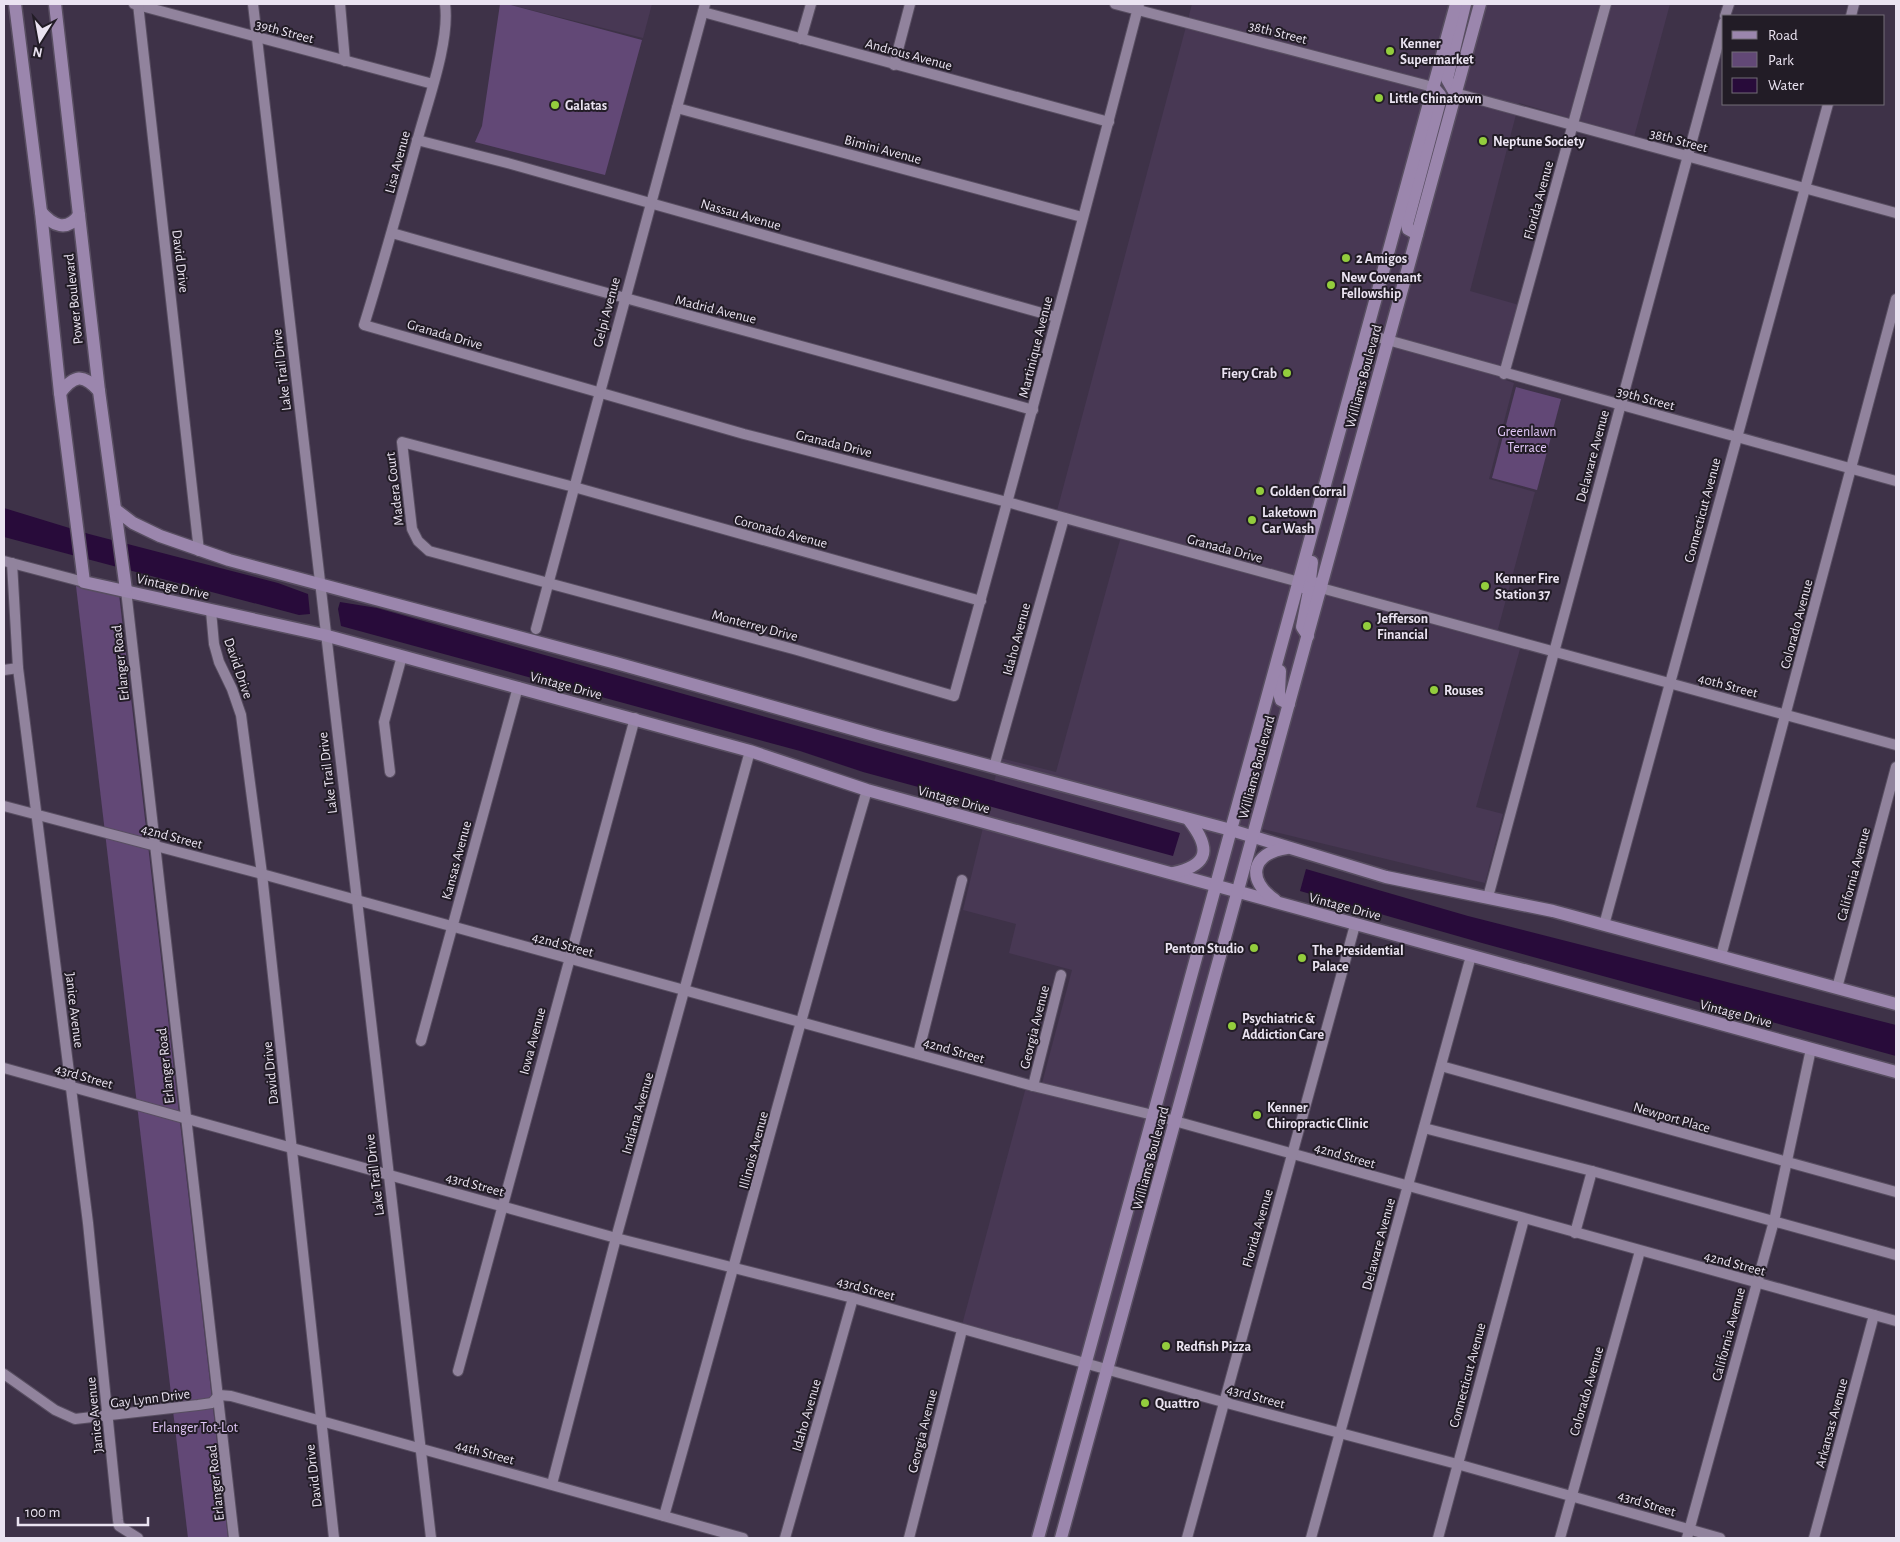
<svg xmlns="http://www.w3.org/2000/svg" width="1900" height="1542" font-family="'Alegreya Sans',sans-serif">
<rect width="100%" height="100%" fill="#3e3248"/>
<g fill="#483854">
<polygon points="507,4 652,4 643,38"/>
<polygon points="1192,4 1670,4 1634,137 1519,103 1470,291 1519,305 1500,378 1514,383 1489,479 1535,492 1498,629 1520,649 1476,807 1503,814 1485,883 1263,829 1240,903 1116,1366 962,1325 1026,1087 1040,1091 1072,970 1009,953 1016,924 963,910 1000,758 1056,772 1120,540 1054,522"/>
</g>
<g fill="#624876">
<polygon points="500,4 507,4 642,40 605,175 475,142 482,126"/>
<polygon points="1516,387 1561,399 1537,490 1492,478"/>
<polygon points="76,586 119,594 228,1538 188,1538"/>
</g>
<g fill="#280b3a">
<polygon points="4,508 89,534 278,583 308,594 310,614 299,615 4,537"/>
<polygon points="340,602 377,608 1180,833 1173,856 863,772 800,751 341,626 338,609"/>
<polygon points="1306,869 1468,916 1896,1025 1896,1056 1482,943 1300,891"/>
</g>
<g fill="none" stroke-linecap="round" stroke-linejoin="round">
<defs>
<g id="street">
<polyline points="134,4 433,84"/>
<polyline points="138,4 199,551"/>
<polyline points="253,4 431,1538"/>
<polyline points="340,4 345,61"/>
<path d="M445,4C450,40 429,98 419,134C401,198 384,261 364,325L744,434L1007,502L1299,582"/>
<polyline points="1115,4 1433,87"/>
<polyline points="703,12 1109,122"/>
<polyline points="1725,16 1729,4"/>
<polyline points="1851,16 1854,4"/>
<polyline points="801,39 811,4"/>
<polyline points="894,65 910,4"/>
<polyline points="1455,93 1896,213"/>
<polyline points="677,108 1082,217"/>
<polyline points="417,140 511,164 1056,317"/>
<path d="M392,233C605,294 820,350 1033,410"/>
<polyline points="1366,334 1896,481"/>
<polyline points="1504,374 1606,4"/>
<polyline points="4,561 84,582"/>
<polyline points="12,563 18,668 88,1223 118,1520 119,1526 138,1538"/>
<polyline points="1321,588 1896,745"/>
<polyline points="126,590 234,1538"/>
<path d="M981,601L574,487L402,442L412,529L418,541L429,551L797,650L954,696C1018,466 1079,235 1139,4"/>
<polyline points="211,611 214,644 219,662 232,689 241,715 262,874 334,1538"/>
<polyline points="536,629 705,4"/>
<polyline points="4,670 18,668"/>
<polyline points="994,767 1064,518"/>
<polyline points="390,772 384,722 402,656"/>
<polyline points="4,806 262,874 1033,1086 1153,1115 1896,1321"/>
<polyline points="1488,897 1724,22"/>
<polyline points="1604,925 1828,104"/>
<polyline points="1721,956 1896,299"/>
<polyline points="1837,988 1896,767"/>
<polyline points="421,1041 518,687"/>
<polyline points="918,1054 962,880"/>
<polyline points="1441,1066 1896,1192"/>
<polyline points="4,1068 616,1238 853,1298 1223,1402 1457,1464 1720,1538"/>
<polyline points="1033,1086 1061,975"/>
<polyline points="1424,1128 1592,1171 1896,1255"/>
<polyline points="1575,1233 1592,1171"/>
<polyline points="458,1371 635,718"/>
<polyline points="4,1374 55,1410 75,1419 198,1405 212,1403 219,1395 231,1396 743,1538"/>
<polyline points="552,1484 616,1238 750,751"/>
<path d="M664,1516C733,1274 796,1031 867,790"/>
<polyline points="785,1538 853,1298"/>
<polyline points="909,1538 962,1330"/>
<polyline points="1187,1538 1355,925"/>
<polyline points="1311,1538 1471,956"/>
<polyline points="1438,1538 1524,1219"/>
<polyline points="1560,1538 1640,1251"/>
<polyline points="1687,1538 1774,1221 1811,1049"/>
<polyline points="1814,1538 1874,1315"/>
</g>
<g id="secondary">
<polyline points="15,4 41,212 60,393 84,582 324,635 750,751 867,790 1896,1072"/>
<polyline points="55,4 99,391 126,590"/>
<polyline points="1455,93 1447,79 1465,4"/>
<path d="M41,212C53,226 67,232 79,215"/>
<polyline points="1417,234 1408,229 1407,224 1440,101 1440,95 1433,87"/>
<path d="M60,393C74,375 83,373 99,391"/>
<polyline points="116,510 133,523 160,536 229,560 616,663 881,737 1231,830 1386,877 1553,911 1896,1004"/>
<polyline points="1312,562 1310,580 1321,588"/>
<polyline points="1299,582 1309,591 1302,627 1308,636"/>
<polyline points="1280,671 1279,693 1281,700 1289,704"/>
<path d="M1173,873C1211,865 1210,847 1189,820"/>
<path d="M1275,900C1246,880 1251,853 1287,848"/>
<polyline points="1038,1538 1456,4"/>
<polyline points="1061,1538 1480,4"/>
</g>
</defs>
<use href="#street" stroke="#584e61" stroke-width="12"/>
<use href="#secondary" stroke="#584e61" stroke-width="15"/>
<use href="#street" stroke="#91839d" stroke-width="10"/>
<use href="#secondary" stroke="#9b86ad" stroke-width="12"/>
</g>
<g fill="#93cd3d" stroke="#221c26" stroke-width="2">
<circle cx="1390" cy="51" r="5"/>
<circle cx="1379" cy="98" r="5"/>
<circle cx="555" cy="105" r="5"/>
<circle cx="1483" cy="141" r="5"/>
<circle cx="1346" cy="258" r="5"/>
<circle cx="1331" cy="285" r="5"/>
<circle cx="1287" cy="373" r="5"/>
<circle cx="1260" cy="491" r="5"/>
<circle cx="1252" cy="520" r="5"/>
<circle cx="1485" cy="586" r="5"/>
<circle cx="1367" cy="626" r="5"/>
<circle cx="1434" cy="690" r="5"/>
<circle cx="1254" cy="948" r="5"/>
<circle cx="1302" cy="958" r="5"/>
<circle cx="1232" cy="1026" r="5"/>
<circle cx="1257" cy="1115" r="5"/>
<circle cx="1166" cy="1346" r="5"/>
<circle cx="1145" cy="1403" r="5"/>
</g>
<g text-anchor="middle" stroke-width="4" stroke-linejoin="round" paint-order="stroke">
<g font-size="14" fill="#eae3f1" stroke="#221c26">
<text transform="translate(285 31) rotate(15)" y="5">39th Street</text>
<text transform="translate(1278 32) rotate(14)" y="5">38th Street</text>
<text transform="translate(909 54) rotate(15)" y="5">Androus Avenue</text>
<text transform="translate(1679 140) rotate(15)" y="5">38th Street</text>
<text transform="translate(883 149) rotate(15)" y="5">Bimini Avenue</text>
<text transform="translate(397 162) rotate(-75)" y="5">Lisa Avenue</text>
<text transform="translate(1538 200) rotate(-75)" y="5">Florida Avenue</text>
<text transform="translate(741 214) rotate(16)" y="5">Nassau Avenue</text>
<text transform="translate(181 261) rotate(83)" y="5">David Drive</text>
<text transform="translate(73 299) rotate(-96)" y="5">Power Boulevard</text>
<text transform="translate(716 309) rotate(14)" y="5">Madrid Avenue</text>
<text transform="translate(606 312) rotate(-75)" y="5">Gelpi Avenue</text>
<text transform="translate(445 334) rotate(16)" y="5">Granada Drive</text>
<text transform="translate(1035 347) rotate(-76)" y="5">Martinique Avenue</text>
<text transform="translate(281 370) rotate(-97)" y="5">Lake Trail Drive</text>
<text transform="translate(1363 376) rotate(-75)" y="5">Williams Boulevard</text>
<text transform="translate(1646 398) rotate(15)" y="5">39th Street</text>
<text transform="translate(834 443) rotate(14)" y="5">Granada Drive</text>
<text transform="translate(1592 456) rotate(-75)" y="5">Delaware Avenue</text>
<text transform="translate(394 489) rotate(-97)" y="5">Madera Court</text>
<text transform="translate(1702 510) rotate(-75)" y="5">Connecticut Avenue</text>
<text transform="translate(781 531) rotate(15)" y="5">Coronado Avenue</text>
<text transform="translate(1225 548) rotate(15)" y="5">Granada Drive</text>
<text transform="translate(173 586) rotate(13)" y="5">Vintage Drive</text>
<text transform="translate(1796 624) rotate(-75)" y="5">Colorado Avenue</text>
<text transform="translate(755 625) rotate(15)" y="5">Monterrey Drive</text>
<text transform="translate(1016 639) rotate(-75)" y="5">Idaho Avenue</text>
<text transform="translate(120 663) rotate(-96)" y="5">Erlanger Road</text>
<text transform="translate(239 668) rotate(71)" y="5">David Drive</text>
<text transform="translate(566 685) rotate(15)" y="5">Vintage Drive</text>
<text transform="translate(1728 685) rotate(15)" y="5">40th Street</text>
<text transform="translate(1256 767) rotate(-75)" y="5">Williams Boulevard</text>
<text transform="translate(327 773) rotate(-97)" y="5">Lake Trail Drive</text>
<text transform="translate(954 799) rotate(15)" y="5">Vintage Drive</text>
<text transform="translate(172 836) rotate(15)" y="5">42nd Street</text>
<text transform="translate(456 860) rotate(-75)" y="5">Kansas Avenue</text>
<text transform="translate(1853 874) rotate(-75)" y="5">California Avenue</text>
<text transform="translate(1345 906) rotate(15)" y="5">Vintage Drive</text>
<text transform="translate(563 944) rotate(15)" y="5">42nd Street</text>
<text transform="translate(75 1010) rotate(83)" y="5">Janice Avenue</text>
<text transform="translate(1736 1013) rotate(15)" y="5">Vintage Drive</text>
<text transform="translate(1034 1027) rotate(-76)" y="5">Georgia Avenue</text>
<text transform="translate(532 1041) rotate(-75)" y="5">Iowa Avenue</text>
<text transform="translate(954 1050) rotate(16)" y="5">42nd Street</text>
<text transform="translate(165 1066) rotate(-96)" y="5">Erlanger Road</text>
<text transform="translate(270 1073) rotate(-96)" y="5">David Drive</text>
<text transform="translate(84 1076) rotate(16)" y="5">43rd Street</text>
<text transform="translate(637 1113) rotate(-74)" y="5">Indiana Avenue</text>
<text transform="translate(1672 1117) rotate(16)" y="5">Newport Place</text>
<text transform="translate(753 1150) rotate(-75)" y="5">Illinois Avenue</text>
<text transform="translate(1345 1155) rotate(16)" y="5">42nd Street</text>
<text transform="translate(1150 1158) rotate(-75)" y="5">Williams Boulevard</text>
<text transform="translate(374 1175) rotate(-97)" y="5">Lake Trail Drive</text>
<text transform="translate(475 1184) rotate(15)" y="5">43rd Street</text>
<text transform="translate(1257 1228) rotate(-74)" y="5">Florida Avenue</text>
<text transform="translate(1378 1244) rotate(-75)" y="5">Delaware Avenue</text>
<text transform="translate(1735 1263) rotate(15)" y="5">42nd Street</text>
<text transform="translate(866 1288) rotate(15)" y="5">43rd Street</text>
<text transform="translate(1728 1334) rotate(-75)" y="5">California Avenue</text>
<text transform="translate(1467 1375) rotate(-75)" y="5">Connecticut Avenue</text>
<text transform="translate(1586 1391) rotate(-74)" y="5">Colorado Avenue</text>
<text transform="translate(1256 1396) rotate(15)" y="5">43rd Street</text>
<text transform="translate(150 1398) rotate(-7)" y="5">Gay Lynn Drive</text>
<text transform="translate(94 1415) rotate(-96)" y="5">Janice Avenue</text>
<text transform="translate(806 1415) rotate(-74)" y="5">Idaho Avenue</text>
<text transform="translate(1831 1423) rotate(-75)" y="5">Arkansas Avenue</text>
<text transform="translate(922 1431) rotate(-76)" y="5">Georgia Avenue</text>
<text transform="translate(485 1452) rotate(15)" y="5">44th Street</text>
<text transform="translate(313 1476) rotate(-97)" y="5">David Drive</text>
<text transform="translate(215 1483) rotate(-96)" y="5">Erlanger Road</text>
<text transform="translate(1647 1503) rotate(17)" y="5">43rd Street</text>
</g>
<g font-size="14" font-weight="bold" fill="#eae3f1" stroke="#221c26" text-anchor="start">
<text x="1400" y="48">Kenner<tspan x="1400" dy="16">Supermarket</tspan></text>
<text x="1389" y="103">Little Chinatown</text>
<text x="565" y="110">Galatas</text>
<text x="1493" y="146">Neptune Society</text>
<text x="1356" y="263">2 Amigos</text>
<text x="1341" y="282">New Covenant<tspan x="1341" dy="16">Fellowship</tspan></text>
<text x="1277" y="378" text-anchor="end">Fiery Crab</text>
<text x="1270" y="496">Golden Corral</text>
<text x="1262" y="517">Laketown<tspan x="1262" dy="16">Car Wash</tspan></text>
<text x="1495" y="583">Kenner Fire<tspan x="1495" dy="16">Station 37</tspan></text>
<text x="1377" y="623">Jefferson<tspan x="1377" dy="16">Financial</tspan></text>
<text x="1444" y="695">Rouses</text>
<text x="1244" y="953" text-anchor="end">Penton Studio</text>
<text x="1312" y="955">The Presidential<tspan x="1312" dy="16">Palace</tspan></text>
<text x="1242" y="1023">Psychiatric &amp;<tspan x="1242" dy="16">Addiction Care</tspan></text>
<text x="1267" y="1112">Kenner<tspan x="1267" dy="16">Chiropractic Clinic</tspan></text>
<text x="1176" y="1351">Redfish Pizza</text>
<text x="1155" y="1408">Quattro</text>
</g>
<g font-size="14" fill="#e2c8f8" stroke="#221c26">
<text x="1527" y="436">Greenlawn<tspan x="1527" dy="16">Terrace</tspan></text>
<text x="195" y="1432">Erlanger Tot-Lot</text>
</g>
</g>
<rect width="1900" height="1542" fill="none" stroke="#eae3f1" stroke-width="10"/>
<rect x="1722" y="15" width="162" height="90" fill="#221c26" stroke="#726c77"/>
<rect x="1732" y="31" width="25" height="8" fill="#9b86ad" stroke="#726c77"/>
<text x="1768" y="40" font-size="15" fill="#eae3f1">Road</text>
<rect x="1732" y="52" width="25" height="15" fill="#624876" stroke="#726c77"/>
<text x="1768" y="65" font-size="15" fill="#eae3f1">Park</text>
<rect x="1732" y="78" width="25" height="15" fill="#280b3a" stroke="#726c77"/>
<text x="1768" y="90" font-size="15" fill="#eae3f1">Water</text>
<g transform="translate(40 40) rotate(191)" stroke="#221c26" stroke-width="4" paint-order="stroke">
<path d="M0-4L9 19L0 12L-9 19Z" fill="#eae3f1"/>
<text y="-8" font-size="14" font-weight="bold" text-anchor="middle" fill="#eae3f1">N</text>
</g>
<path d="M18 1517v8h130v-8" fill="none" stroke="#eae3f1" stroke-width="2.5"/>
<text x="25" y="1517" font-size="15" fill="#eae3f1" stroke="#221c26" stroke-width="4" paint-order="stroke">100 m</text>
</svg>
